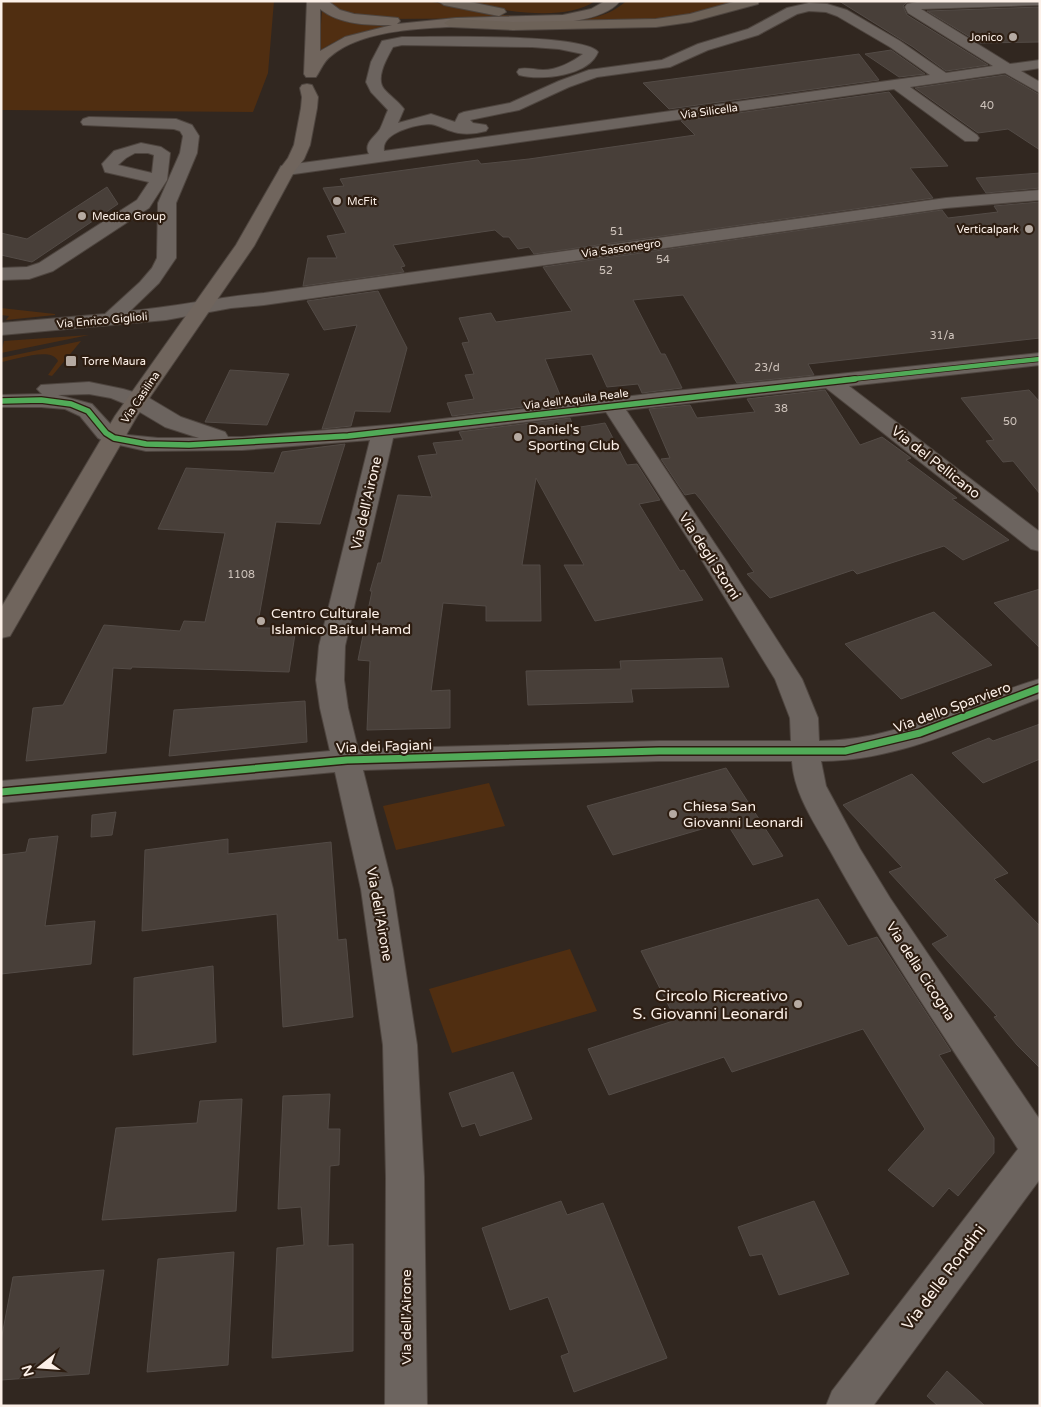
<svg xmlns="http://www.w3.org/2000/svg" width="1041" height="1407" font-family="'Varela Round',sans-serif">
<rect width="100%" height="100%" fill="#312720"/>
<g fill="#502e11">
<polygon points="1,1 274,1 268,73 253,112 1,110"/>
<polygon points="331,1 427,1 504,15 537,18 376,19 347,15 332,5"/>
<path d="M458,1H595C562,24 495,9 458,1Z"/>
<path d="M626,1H737L681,17L659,20L569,22C590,19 610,16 626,1Z"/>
<path d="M322,11L349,20L403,25C373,29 344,34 319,51Z"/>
<polygon points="1,308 55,314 55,315 6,320 9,316 1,315"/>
<polygon points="89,335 1,353 4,341"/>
<path d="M81,341L52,376L48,375L58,361C52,346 14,360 1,362V358Z"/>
<polygon points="489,783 505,826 396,850 383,806"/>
<polygon points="570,949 597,1011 452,1053 429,989"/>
</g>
<g fill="#483f39" stroke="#534b46">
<polygon points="839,1 911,1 907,2 903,6 907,15 988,65 946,71 913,47"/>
<polygon points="1040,7 1040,42 980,43 927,11"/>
<polygon points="891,50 925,74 899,77 865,54"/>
<polygon points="859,54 879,80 669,109 643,83"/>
<polygon points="1005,75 1040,95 1040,150 1008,129 978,133 915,88"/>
<polygon points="889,92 948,166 910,168 933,198 534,254 529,247 518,249 509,237 503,237 495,230 393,245 405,266 401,267 404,272 303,286 308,258 337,258 327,236 346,233 323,188 344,186 340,179 478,160 481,164 529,159 695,135 681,121"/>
<polygon points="1040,173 1040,188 986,193 976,178"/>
<polygon points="107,187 118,204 32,262 1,255 1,233 27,239"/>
<polygon points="1040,202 1040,338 808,364 814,375 737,383 683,295 633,300 661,354 665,354 682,388 642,393 638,384 607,387 592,354 545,359 563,402 452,416 447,403 474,399 465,375 474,374 462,343 469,342 459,318 491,313 496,322 572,311 543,267 942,210 948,218 998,212 994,206"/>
<polygon points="378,291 407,348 390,412 355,411 351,426 322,429 357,325 324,330 307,301"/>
<polygon points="230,370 289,374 267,425 205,422"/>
<polygon points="825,390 860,445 882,437 911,458 906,460 957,498 952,499 1009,540 963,560 944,546 857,574 853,570 770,598 747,574 754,572 701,500 695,493 685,495 661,459 670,458 649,409 690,405 697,418 755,412 747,399"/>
<polygon points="1029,390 1040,402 1040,494 1013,461 1003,462 986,441 994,440 961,398"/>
<polygon points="570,418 574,428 605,423 627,465 637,464 660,500 639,504 680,571 684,570 703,600 595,621 564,565 584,565 536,478 522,565 540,565 541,621 486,621 486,606 443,603 431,691 450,690 450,728 367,730 370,661 358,660 372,591 370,591 378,563 381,563 398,495 432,497 418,456 437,454 433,443 463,440 459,432"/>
<polygon points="345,444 320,524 276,522 257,628 296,628 289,672 132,667 131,669 113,668 106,753 26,761 33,708 63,705 104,625 180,631 184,621 205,622 225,533 158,529 186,468 274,473 282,452"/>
<polygon points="1040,589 1040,648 994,603"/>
<polygon points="934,612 992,665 901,699 845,644"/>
<polygon points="722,658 729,687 631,689 633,702 528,705 526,671 621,669 620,661"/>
<polygon points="305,701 307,742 169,756 174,710"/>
<polygon points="1040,724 1040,759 983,783 952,753 989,738 993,741"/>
<polygon points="726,768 783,856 753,865 726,822 613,855 587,806"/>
<polygon points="912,774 1008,873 994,879 1040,926 1040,1068 1017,1045 994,1017 997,1016 932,944 948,936 889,872 902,867 843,805"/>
<polygon points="116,812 112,835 91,837 92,815"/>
<polygon points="58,836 45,926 95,921 91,964 1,974 1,855 26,852 29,839"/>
<polygon points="228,839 228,854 331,842 338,940 346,939 353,1017 283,1027 277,914 142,931 145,850"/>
<polygon points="818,899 848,946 877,937 951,1051 939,1055 994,1138 994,1153 958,1196 949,1188 933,1207 888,1170 925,1129 863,1029 732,1072 724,1057 609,1095 588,1049 676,1020 641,951"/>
<polygon points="213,966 216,1042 133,1055 134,978"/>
<polygon points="513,1072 532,1119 480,1136 475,1123 462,1127 449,1093"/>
<polygon points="330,1094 328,1129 340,1129 339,1165 330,1166 328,1246 353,1244 353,1351 272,1358 277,1248 304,1245 301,1207 278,1209 283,1096"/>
<polygon points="242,1099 236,1211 102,1220 116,1128 197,1123 200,1101"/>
<polygon points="561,1201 567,1215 603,1203 667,1358 574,1392 561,1356 569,1353 548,1297 510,1310 482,1228"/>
<polygon points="814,1201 849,1274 779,1295 762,1254 750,1256 738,1227"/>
<polygon points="234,1252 228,1365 147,1372 158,1259"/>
<polygon points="104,1270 89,1374 1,1380 1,1341 13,1277"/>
<polygon points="947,1371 985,1406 938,1406 927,1396"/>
</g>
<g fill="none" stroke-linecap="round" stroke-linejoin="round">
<defs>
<g id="minor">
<path d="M922,1H1040V5L921,9L1010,64L1040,60V68L1021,71L1040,82V93L1005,73L910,87L977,135L979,138L977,141H965L894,89L287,175L281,174L279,170L281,166L287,165L369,154C363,143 375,137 380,129C383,123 385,116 388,110L371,92L366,82L371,62L382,41L402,37C432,37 584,33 598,52C589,76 541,81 519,75L517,72L519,69C527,67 534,70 543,70C557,70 572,62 583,54L559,49L532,47L402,45L393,47C387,58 375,78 384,89C390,96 398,101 404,109L398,123L431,114L455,122L459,114L464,112L510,103L559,81L589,70L662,60L698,44L748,29L787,8L809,3L827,4L847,10L900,41L946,73L993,66L908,13L905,7L907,4ZM809,11L826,12L837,16L890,47L930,75L384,151C381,133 414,125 429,124C436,124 444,129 451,131C461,135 475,134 486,131L488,128L486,125L473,123L470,120L519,110L569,87L597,77L670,67L708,50L758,35L797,14Z"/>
<path d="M89,117L176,119L192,125L199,136L197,153L176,203V258L159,283L130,311C175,307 219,297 264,293L946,198L1040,190V200L946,208L264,305L231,308L166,320L1,335V323L105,314L140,282L152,268L157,258L158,203L180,153L183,136L180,131L174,129L83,125L81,122L83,119Z"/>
<path d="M141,143L161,147L170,153L167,180L149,208L53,271L29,279L1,280V268L27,267L39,263L137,200L149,182L105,172L102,164L114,151ZM135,153H148L154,155L152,173L118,165L126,158Z"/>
<path d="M1040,353V365L849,386L1040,532V551L1031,549L826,388L626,410L727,562L802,679L818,718L819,741C899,741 966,700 1040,679V698C970,725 897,761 821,761L826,786L860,849L890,898L1040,1120V1179L873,1406H826L832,1391L1018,1149C955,1052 888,956 832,854C816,825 794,795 792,761H659L363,770L393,889L417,1045L424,1177L427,1406H385L386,1177L383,1045L361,889L335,772L1,803V781L330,751L320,708L316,680L319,646L370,440L242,450L146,451L106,442L98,438L80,416L65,409L41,407H1V395L42,394L37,389L41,385L89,382L123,389L144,395L181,417L225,432L228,437H242L401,424L665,392ZM89,394L111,398L128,405L165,427L199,438H158L128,435L114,428L92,404L58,395ZM606,412L703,562L775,679L790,718L791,741H659L358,749L348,708L344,680L345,646L393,438Z"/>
</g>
<g id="major">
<path d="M307,1H328L340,10L354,14L398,18L400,21L397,24L456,18L563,15L591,9L605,1H620C583,48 394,2 331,56C323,62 321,70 316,77H306L304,74ZM320,9C340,25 368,25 392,25L345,37L320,51Z"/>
<polygon points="307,84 312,85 318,97 317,108 310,145 304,159 294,172 254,246 137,416 10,636 1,638 1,608 115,416 236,245 279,170 288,158 294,145 301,108 302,97 300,88 302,85"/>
</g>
<g id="highway">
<polygon points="438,1 465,1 504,9 506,12 499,16 444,5"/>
<polygon points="737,1 759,1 758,4 691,22 656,27 513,30 451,27 444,23 451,19 513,22 656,19 690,14"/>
</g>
</defs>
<use href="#minor" stroke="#4e453f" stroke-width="2"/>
<use href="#major" stroke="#4e453f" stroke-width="2"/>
<use href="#highway" stroke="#4e453f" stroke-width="2"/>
<use href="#minor" fill="#6c645f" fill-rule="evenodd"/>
<use href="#major" fill="#70655d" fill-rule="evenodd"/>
<use href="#highway" fill="#6d6258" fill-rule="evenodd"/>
<defs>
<polyline id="cycleway-far2" points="843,380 1040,359"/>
<polyline id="cycleway-far1" points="1,401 41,400 71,404 88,411 106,433 114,438 146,444 189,445 348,436 855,379"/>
<polyline id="cycleway" points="1,792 347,760 659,751 845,751 920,733 1040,688"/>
</defs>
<use href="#cycleway-far2" stroke="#2d1d11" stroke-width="6"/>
<use href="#cycleway-far1" stroke="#2d1d11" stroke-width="8"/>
<use href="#cycleway" stroke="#2d1d11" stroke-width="10"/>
<use href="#cycleway-far2" stroke="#51ab58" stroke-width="4.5"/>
<use href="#cycleway-far1" stroke="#51ab58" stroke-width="5.5"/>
<use href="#cycleway" stroke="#51ab58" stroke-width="7"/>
</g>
<g fill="#b5aaa2" stroke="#2d1d11" stroke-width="2">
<circle cx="1013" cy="37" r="5"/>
<circle cx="337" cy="201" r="5"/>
<circle cx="82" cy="216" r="5"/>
<circle cx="1029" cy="229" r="5"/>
<rect x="65" y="355" width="12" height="12" rx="2.5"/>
<circle cx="518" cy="437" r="5"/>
<circle cx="261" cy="621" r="5"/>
<circle cx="673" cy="814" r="5"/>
<circle cx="798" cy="1004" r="5"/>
</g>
<g text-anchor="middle" stroke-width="4.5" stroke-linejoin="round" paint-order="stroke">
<g font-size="11" fill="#fcf0e8" stroke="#2d1d11" text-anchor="start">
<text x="1003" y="41" text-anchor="end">Jonico</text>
<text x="347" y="205">McFit</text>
<text x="92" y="220">Medica Group</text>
<text x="1019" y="233" text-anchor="end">Verticalpark</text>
<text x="82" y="365">Torre Maura</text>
</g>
<g font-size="11" fill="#cfc4bc">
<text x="987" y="109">40</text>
<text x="617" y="235">51</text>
<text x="663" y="263">54</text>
<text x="606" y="274">52</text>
<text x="942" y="339">31/a</text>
<text x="767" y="371">23/d</text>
<text x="781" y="412">38</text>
<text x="1010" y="425">50</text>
<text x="241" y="578">1108</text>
</g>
<g font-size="11" fill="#fcf0e8" stroke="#2d1d11">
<text transform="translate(709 111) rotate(-8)" y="4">Via Silicella</text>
<text transform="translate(621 248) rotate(-8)" y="4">Via Sassonegro</text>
<text transform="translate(102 320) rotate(-5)" y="4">Via Enrico Giglioli</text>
<text transform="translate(140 397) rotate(-56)" y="4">Via Casilina</text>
<text transform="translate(576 399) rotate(-7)" y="4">Via dell'Aquila Reale</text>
</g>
<g font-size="14" fill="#fcf0e8" stroke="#2d1d11" text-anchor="start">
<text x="528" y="434">Daniel's<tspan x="528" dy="16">Sporting Club</tspan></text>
<text x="271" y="618">Centro Culturale<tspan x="271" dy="16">Islamico Baitul Hamd</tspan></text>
<text x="683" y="811">Chiesa San<tspan x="683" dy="16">Giovanni Leonardi</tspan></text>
</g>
<g font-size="14" fill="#fcf0e8" stroke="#2d1d11">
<text transform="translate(936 462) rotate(38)" y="5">Via del Pellicano</text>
<text transform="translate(366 503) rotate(-77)" y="5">Via dell'Airone</text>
<text transform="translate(710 556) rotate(57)" y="5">Via degli Storni</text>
<text transform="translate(952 707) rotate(-20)" y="5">Via dello Sparviero</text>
<text transform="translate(384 746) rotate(-2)" y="5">Via dei Fagiani</text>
<text transform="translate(380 914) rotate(80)" y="5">Via dell'Airone</text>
<text transform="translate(921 971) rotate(57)" y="5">Via della Cicogna</text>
<text transform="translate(406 1317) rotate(-90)" y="5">Via dell'Airone</text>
</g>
<g font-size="16" fill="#fcf0e8" stroke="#2d1d11" text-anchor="end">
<text x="788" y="1001">Circolo Ricreativo<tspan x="788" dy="18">S. Giovanni Leonardi</tspan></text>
</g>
<g font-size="16" fill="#fcf0e8" stroke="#2d1d11">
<text transform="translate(943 1277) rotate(-53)" y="6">Via delle Rondini</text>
</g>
</g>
<rect width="1041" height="1407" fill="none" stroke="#fcf0e8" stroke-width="5"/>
<g transform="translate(40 1367) rotate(253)" stroke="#2d1d11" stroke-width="4" paint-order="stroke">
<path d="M0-4L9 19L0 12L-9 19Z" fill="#fcf0e8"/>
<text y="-8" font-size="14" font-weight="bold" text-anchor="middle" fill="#fcf0e8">N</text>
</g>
</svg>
